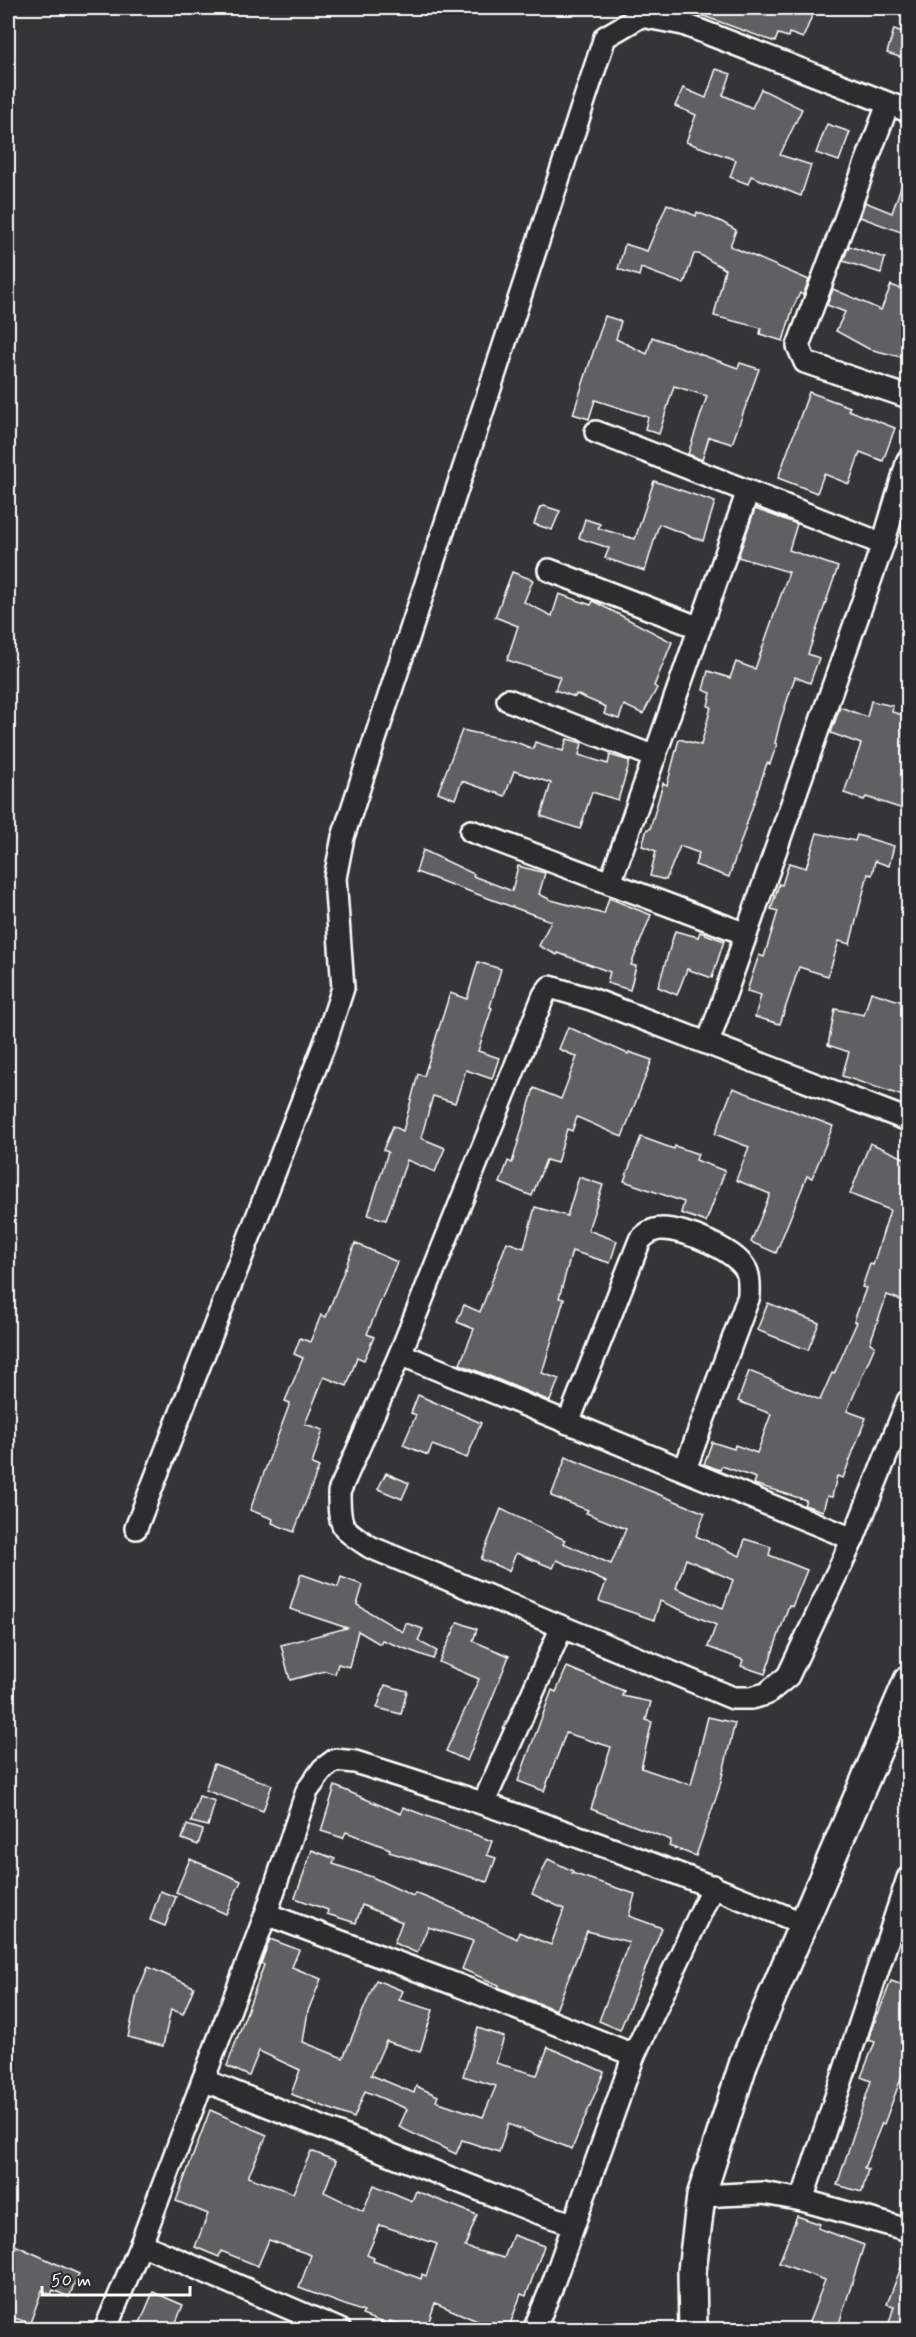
<svg xmlns="http://www.w3.org/2000/svg" width="916" height="2337" font-family="Mynerve,sans-serif">
<rect width="100%" height="100%" fill="#333536"/>
<filter id="ink" filterUnits="userSpaceOnUse"><feTurbulence type="fractalNoise" baseFrequency=".0167" numOctaves="2"/><feDisplacementMap in="SourceGraphic" scale="12" xChannelSelector="R" yChannelSelector="G"/><feConvolveMatrix kernelMatrix="1 2 1 2 8 2 1 2 1" color-interpolation-filters="sRGB"/></filter>
<g filter="url(#ink)">
<g fill="#5f6162" stroke="#fff" stroke-width="1.5" fill-rule="evenodd">
<polygon points="688,8 805,8 814,11 803,38 789,33 788,37 778,34 775,42 687,10"/>
<polygon points="894,29 909,34 909,60 887,53"/>
<polygon points="716,69 731,74 723,95 752,108 761,89 802,109 780,155 811,165 801,196 751,176 748,184 730,177 736,160 686,142 696,115 675,106 683,88 706,98"/>
<polygon points="827,124 850,132 839,161 816,153"/>
<polygon points="906,172 909,173 909,235 860,217 865,202 892,213"/>
<polygon points="667,204 696,216 697,212 722,222 736,230 730,246 809,280 803,295 800,293 793,308 783,341 760,334 761,328 714,316 725,269 699,254 694,254 684,284 641,268 639,276 618,269 625,244 647,251"/>
<polygon points="849,246 885,258 881,273 843,261"/>
<polygon points="891,285 909,292 909,359 869,349 836,331 845,312 827,305 833,289 881,310"/>
<polygon points="605,316 621,321 616,339 647,354 652,337 738,368 740,363 759,369 732,444 709,437 702,460 688,454 707,396 674,386 659,434 645,429 648,417 595,400 589,419 573,414"/>
<polygon points="809,392 850,407 848,410 895,428 883,461 860,452 849,484 824,474 817,493 778,478"/>
<polygon points="654,481 715,502 703,541 659,524 645,571 605,558 609,548 579,538 585,519 600,524 598,528 635,539"/>
<polygon points="544,506 560,511 552,530 534,524 540,507"/>
<polygon points="755,509 797,524 789,550 838,567 808,654 819,658 810,683 795,677 780,722 775,743 777,744 770,764 767,763 729,877 695,865 699,853 680,846 666,880 650,876 656,851 642,846 647,829 650,829 663,783 667,785 679,739 701,745 711,707 708,706 711,693 703,690 708,671 730,678 736,662 755,669 789,572 738,557"/>
<polygon points="512,572 533,580 524,602 552,616 559,594 591,605 593,601 672,642 654,686 657,688 643,714 624,705 619,719 604,714 606,707 576,694 575,697 555,690 560,677 507,660 518,626 495,617"/>
<polygon points="871,701 893,706 892,712 909,717 909,811 866,797 864,800 844,793 861,744 831,733 840,707 867,717"/>
<polygon points="462,730 516,742 533,749 535,742 563,751 567,739 582,743 579,755 608,764 610,755 630,761 618,800 592,792 580,829 541,816 551,783 514,771 505,796 462,781 455,799 438,792"/>
<polygon points="817,833 855,841 857,835 894,846 889,866 875,861 872,875 868,874 850,944 839,941 828,976 799,967 780,1024 755,1017 761,995 747,991 759,955 764,957 778,911 771,909 779,884 782,885 789,863 806,868"/>
<polygon points="423,850 474,874 473,876 512,891 518,866 545,873 539,894 551,900 604,914 609,898 651,915 631,965 636,966 630,990 607,983 610,972 558,953 557,955 539,946 551,921 416,872"/>
<polygon points="675,931 698,937 700,932 724,941 712,978 687,969 677,995 658,987"/>
<polygon points="478,962 501,969 490,1007 492,1008 478,1051 499,1058 492,1079 466,1070 455,1103 433,1096 421,1138 445,1148 435,1172 407,1160 386,1220 368,1215 388,1152 383,1150 393,1126 403,1131 418,1074 424,1076 450,993 467,999"/>
<polygon points="871,992 909,1004 909,1098 842,1076 849,1052 828,1045 835,1009 864,1015"/>
<polygon points="568,1027 628,1054 629,1052 652,1060 622,1137 577,1117 572,1131 567,1129 557,1163 546,1160 532,1196 500,1183 508,1161 512,1163 534,1088 561,1099 577,1057 559,1049"/>
<polygon points="733,1088 833,1126 812,1178 807,1176 776,1253 751,1242 770,1194 736,1180 749,1147 715,1134"/>
<polygon points="641,1137 674,1149 675,1146 698,1154 696,1160 725,1171 706,1222 681,1213 684,1202 624,1181"/>
<polygon points="870,1143 909,1160 909,1303 887,1295 870,1343 875,1346 847,1411 866,1418 843,1478 837,1476 832,1497 827,1496 823,1511 804,1505 806,1500 754,1484 756,1478 722,1466 720,1470 704,1464 712,1442 734,1449 735,1445 757,1453 771,1414 738,1401 749,1371 820,1400 832,1373 834,1374 857,1322 854,1321 866,1288 862,1287 870,1264 873,1265 890,1210 850,1194"/>
<polygon points="579,1177 603,1185 588,1230 617,1241 610,1263 572,1251 559,1298 564,1299 542,1373 559,1379 550,1401 460,1364 474,1329 457,1322 464,1305 480,1312 507,1242 524,1248 535,1207 567,1216"/>
<polygon points="355,1243 397,1262 367,1334 374,1337 364,1360 357,1357 347,1386 324,1377 305,1424 323,1430 312,1464 319,1467 294,1532 272,1523 273,1519 250,1510 290,1403 285,1401 303,1358 294,1354 300,1338 310,1342 321,1315 326,1317"/>
<polygon points="768,1303 819,1323 808,1350 757,1330"/>
<polygon points="418,1395 481,1423 467,1458 432,1445 428,1455 403,1445 416,1415 411,1413"/>
<path d="M566,1457L705,1513L696,1536L740,1556L745,1539L771,1547L769,1555L807,1570L792,1607L789,1605L765,1674L741,1666L743,1660L708,1647L716,1625L660,1601L654,1620L599,1601L606,1582L557,1560L553,1568L516,1553L509,1571L481,1559L501,1509L565,1540L563,1543L611,1564L626,1529L586,1513L588,1510L551,1496ZM686,1559L733,1580L723,1608L676,1588Z"/>
<polygon points="386,1473 409,1483 402,1499 378,1489"/>
<polygon points="301,1574 338,1587 341,1577 363,1585 357,1605 403,1632 406,1623 423,1629 418,1641 437,1651 433,1659 382,1640 380,1644 358,1631 349,1667 338,1664 335,1674 325,1671 290,1680 281,1645 347,1628 290,1609"/>
<polygon points="458,1622 477,1629 473,1641 509,1656 467,1761 446,1751 479,1679 439,1662"/>
<polygon points="567,1667 624,1691 622,1696 651,1702 646,1720 652,1722 641,1768 691,1785 708,1717 735,1723 719,1789 696,1856 669,1846 671,1840 591,1809 611,1747 566,1733 544,1791 518,1781 552,1690 556,1692"/>
<polygon points="385,1685 407,1691 401,1714 377,1708"/>
<polygon points="214,1764 272,1785 263,1811 205,1790"/>
<polygon points="335,1786 401,1814 403,1807 492,1841 487,1855 496,1858 487,1882 389,1852 390,1849 346,1832 343,1838 321,1831"/>
<polygon points="199,1796 215,1801 208,1826 191,1822"/>
<polygon points="187,1825 203,1830 198,1845 182,1839"/>
<polygon points="312,1850 335,1859 333,1864 372,1877 413,1896 415,1893 457,1910 517,1939 519,1932 551,1945 564,1909 532,1894 548,1859 573,1871 572,1873 635,1894 629,1916 662,1928 620,2030 599,2021 629,1942 587,1931 556,2010 498,1987 499,1985 462,1969 473,1941 428,1927 417,1953 394,1943 402,1922 362,1905 356,1923 327,1914 328,1910 295,1898"/>
<polygon points="190,1859 241,1881 226,1914 176,1892"/>
<polygon points="160,1891 176,1897 165,1926 150,1920"/>
<polygon points="270,1939 299,1950 292,1967 321,1979 308,2011 303,2042 343,2058 376,1980 403,1991 399,2000 433,2010 420,2052 386,2041 371,2075 414,2093 416,2086 438,2096 436,2101 483,2117 496,2086 463,2076 478,2028 504,2037 496,2063 537,2075 548,2047 604,2072 572,2149 508,2124 499,2152 462,2140 456,2154 399,2127 407,2109 365,2091 354,2118 291,2094 300,2070 259,2051 249,2076 227,2066 264,1965 261,1963"/>
<polygon points="148,1967 194,1987 183,2014 171,2009 163,2046 128,2037 137,1994"/>
<polygon points="891,1981 909,1987 909,2057 884,2124 882,2123 864,2168 868,2169 862,2192 837,2185 871,2081 861,2077 875,2042 868,2040"/>
<path d="M210,2110L267,2135L248,2177L293,2193L311,2151L336,2161L324,2192L363,2211L374,2185L412,2201L416,2191L477,2215L465,2247L504,2258L513,2235L544,2246L526,2296L521,2294L508,2330H479L482,2323L435,2303L426,2330H413L390,2321L388,2325L362,2315L364,2312L299,2288L311,2255L269,2240L258,2266L221,2251L219,2257L195,2247L208,2214L176,2201ZM380,2225L437,2244L426,2276L422,2274L421,2279L373,2261L374,2258L367,2255Z"/>
<polygon points="797,2216 820,2224 818,2228 864,2245 837,2330 806,2330 825,2280 779,2263"/>
<polygon points="8,2242 79,2274 69,2297 53,2290 51,2295 42,2290 30,2323 8,2316"/>
<polygon points="907,2252 909,2330 887,2330 894,2306 887,2304"/>
<polygon points="153,2292 183,2305 173,2330 137,2330"/>
</g>
<g fill="none" stroke-linecap="round" stroke-linejoin="round">
<defs>
<g id="minor">
<polyline points="888,104 798,346 805,362 908,397"/>
<polyline points="596,432 883,544"/>
<polyline points="549,570 700,628"/>
<polyline points="508,700 655,757"/>
<polyline points="471,831 746,934"/>
<polyline points="610,883 748,491"/>
<polyline points="708,1043 883,544 908,460"/>
<path d="M908,1120L591,999L550,987L544,995L400,1354L339,1492C339,1528 341,1528 370,1547L733,1698H751L766,1694L788,1676L853,1539L908,1401"/>
<polyline points="400,1354 853,1539"/>
<path d="M568,1423L640,1240C646,1234 652,1229 661,1229C683,1228 739,1251 747,1272C750,1280 749,1288 749,1296L685,1469"/>
<polyline points="136,1528 326,1040 343,988 335,878 343,837 605,37 641,16 683,24 908,111"/>
<polyline points="484,1802 561,1629"/>
<polyline points="266,1914 460,1986 634,2055"/>
<polyline points="203,2080 536,2212 573,2224"/>
<polyline points="701,2196 763,2193 802,2200 908,2230"/>
<polyline points="802,2200 908,1878"/>
<polyline points="141,2244 340,2330"/>
<path d="M105,2330L141,2244L266,1914L307,1791L323,1769L335,1760L355,1762C507,1809 657,1863 804,1924"/>
<polyline points="534,2330 551,2289 634,2055 713,1886"/>
</g>
<polyline id="tertiary" points="693,2330 692,2271 701,2196 744,2062 908,1680"/>
</defs>
<use href="#minor" stroke="#fff" stroke-width="26"/>
<use href="#tertiary" stroke="#fff" stroke-width="32"/>
<use href="#minor" stroke="#2a2d2e" stroke-width="21"/>
<use href="#tertiary" stroke="#2a2d2e" stroke-width="27"/>
</g>
</g>
<rect width="916" height="2337" fill="none" stroke="#2a2d2e" stroke-width="30"/>
<rect x="15" y="15" width="886" height="2307" fill="none" stroke="#fff" stroke-width="2" filter="url(#ink)"/>
<path d="M42 2286v9h148v-9" fill="none" stroke="#ffffff" stroke-width="3"/>
<text x="51" y="2286" font-size="18" fill="#ffffff" stroke="#2a2d2e" stroke-width="4.5" paint-order="stroke">50 m</text>
</svg>
